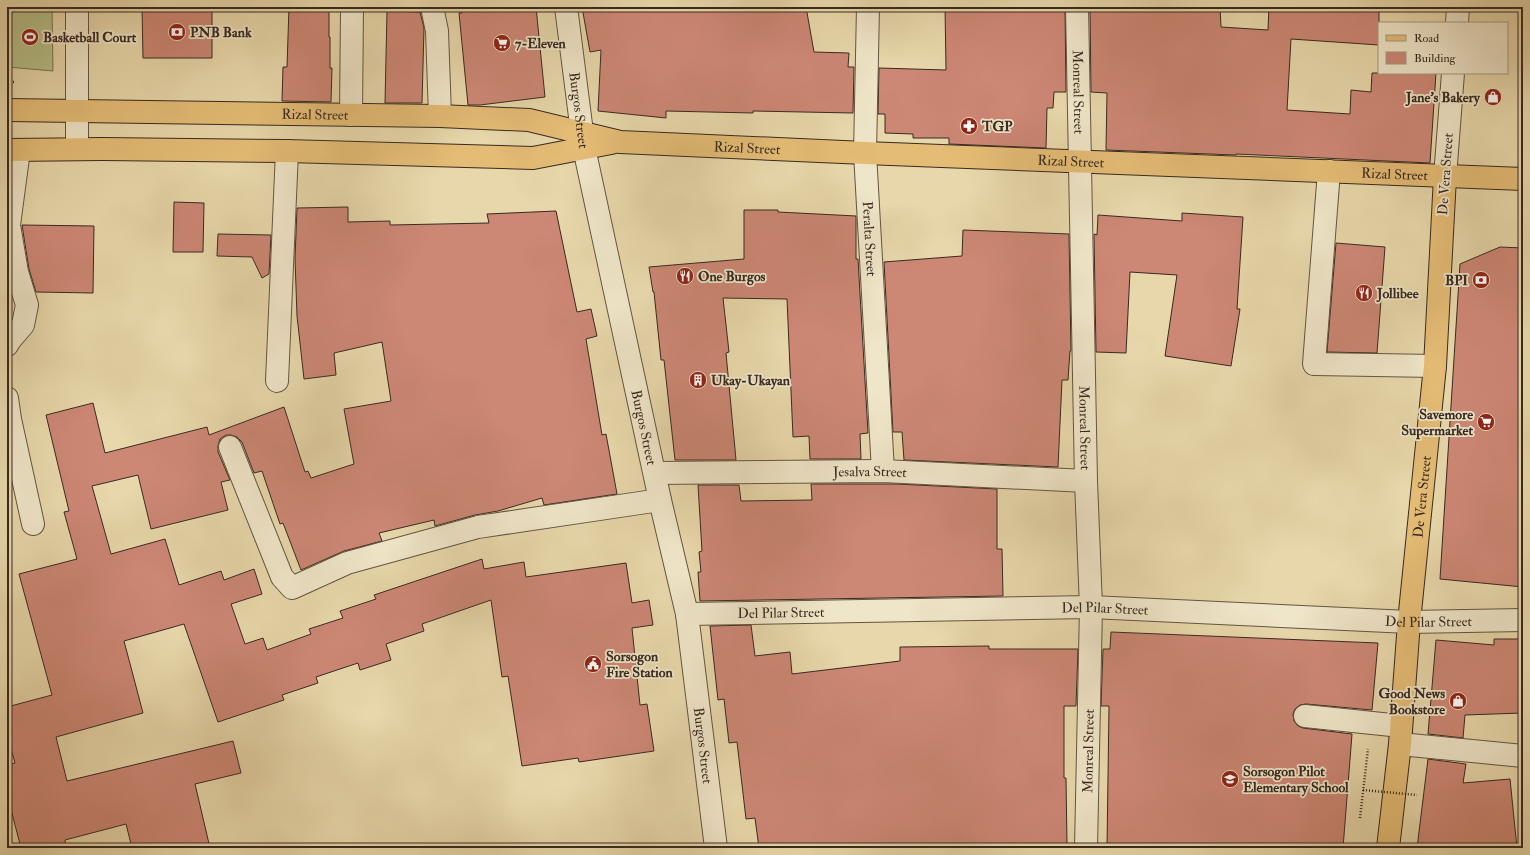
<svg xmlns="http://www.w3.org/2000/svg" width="1530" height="855" font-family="'IM FELL Double Pica',serif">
<rect width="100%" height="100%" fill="#e7d7aa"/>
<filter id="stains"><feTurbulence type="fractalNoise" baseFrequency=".005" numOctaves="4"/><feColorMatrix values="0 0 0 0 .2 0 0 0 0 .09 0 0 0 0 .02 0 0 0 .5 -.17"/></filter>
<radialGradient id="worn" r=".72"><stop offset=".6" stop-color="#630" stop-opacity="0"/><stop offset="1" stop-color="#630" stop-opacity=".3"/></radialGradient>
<polygon fill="#b6be88" stroke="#777454" points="7,7 52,7 53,71 7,67"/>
<g fill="#cc8775" stroke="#382a21">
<polygon points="142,7 212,7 212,58 143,58"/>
<polygon points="289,7 329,7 329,37 330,37 330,68 332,68 331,102 282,101 283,67 287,67"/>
<polygon points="461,7 536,7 545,97 480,105 468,105 459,13 462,13"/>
<polygon points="582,7 806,7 814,52 849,53 848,67 854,67 853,113 753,111 753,113 666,111 666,118 598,111 601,50 590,52"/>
<polygon points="945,7 1065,7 1066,92 1054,92 1053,108 1047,108 1046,148 949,144 949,138 913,138 913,134 885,133 885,114 878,114 879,68 946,70"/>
<polygon points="1090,7 1220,7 1221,27 1268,30 1269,7 1379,7 1379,45 1291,39 1287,110 1350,114 1351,90 1371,92 1372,73 1436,73 1430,163 1236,154 1236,155 1106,150 1107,93 1091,92"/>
<polygon points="387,11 420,12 424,28 422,103 385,103"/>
<polygon points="174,202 204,203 203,252 173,252"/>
<polygon points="348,207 348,222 390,221 390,225 489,223 487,214 556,211 577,312 591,309 597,336 586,339 602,435 606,434 617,494 544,505 542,498 498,511 475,515 435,526 434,520 379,533 382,541 344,551 301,570 283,523 280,524 262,471 254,473 242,442 237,437 231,435 226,435 220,439 218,446 218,452 230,480 221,482 228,510 151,529 138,475 92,486 111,554 165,539 179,585 221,571 224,580 254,569 262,594 231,604 245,644 263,638 267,650 311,634 309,629 343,618 340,611 376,599 374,595 482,559 484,569 524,562 526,577 626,563 632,603 649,600 653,625 632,628 640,705 647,704 654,751 579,762 578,758 522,766 508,676 502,677 491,600 422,624 424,631 386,644 391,660 360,670 358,663 316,677 318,683 282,695 284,700 218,722 184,624 124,641 143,713 56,737 67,781 233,741 241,773 195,784 210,848 132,848 126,824 65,840 66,848 21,848 7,794 7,765 15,763 7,734 7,707 52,695 19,574 77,559 64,512 69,511 46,415 93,403 105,453 207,427 209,435 284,407 305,472 308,471 311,478 354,464 344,409 391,401 382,342 334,353 336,375 304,379 297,316 295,259 297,208"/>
<polygon points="744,210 778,210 778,212 856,216 856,259 858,259 868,433 860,434 861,459 810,459 809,436 793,437 787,299 723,298 729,352 726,353 736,460 675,460 664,360 661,360 654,292 653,292 649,267 744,259"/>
<polygon points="1182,213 1243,217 1237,309 1240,309 1231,366 1165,356 1177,275 1130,272 1126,353 1096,352 1094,234 1097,235 1098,215 1182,221"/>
<polygon points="22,225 94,226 93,293 36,292 29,269"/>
<polygon points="963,230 1069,234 1071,351 1070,351 1068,380 1062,380 1058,467 904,460 902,432 893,432 884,262 962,256"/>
<polygon points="218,234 271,235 269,274 262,278 252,257 217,256"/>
<polygon points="1336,243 1385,247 1377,353 1327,352"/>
<polygon points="1500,247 1523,248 1523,587 1440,579 1460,264"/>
<polygon points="811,484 897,484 997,489 997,549 1002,549 1003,596 700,601 698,572 701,572 699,552 702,551 698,485 739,485 741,501 812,500"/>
<polygon points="751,625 755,656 790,652 792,674 900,661 900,647 989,646 989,649 1078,649 1076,706 1064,706 1064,778 1066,778 1067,845 1025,846 1025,848 823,848 823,845 798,848 759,848 755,818 746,819 737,742 729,743 724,699 718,700 710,626"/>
<polygon points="1111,632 1378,643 1372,710 1306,704 1300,705 1295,709 1293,714 1294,721 1298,726 1303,728 1352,734 1343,848 1107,848 1109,706 1101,706 1103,649 1110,649"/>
<polygon points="1494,639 1523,639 1523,713 1465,715 1463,738 1428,734 1436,640 1494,645"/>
<polygon points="1428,759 1466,764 1463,783 1510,779 1517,848 1417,848"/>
</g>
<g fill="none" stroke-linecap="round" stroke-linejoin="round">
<defs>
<g id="minor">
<polyline points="432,7 437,31 440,116"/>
<path id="s1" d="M566,7L584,148L660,500L687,614L716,848"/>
<path id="s2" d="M868,7L865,153L883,471"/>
<path id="s3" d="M1077,7L1086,481L1091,607L1086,848"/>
<polyline points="1457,23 1458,7"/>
<polyline points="351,115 352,7"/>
<polyline points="77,149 77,7"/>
<polyline points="1329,171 1314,364 1435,366"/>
<polyline points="1445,177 1453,73"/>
<polyline points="7,345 10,340 23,325 27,305 17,272 9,225 19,150"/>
<polyline points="277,381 287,151"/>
<polyline points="7,398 10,419 33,524"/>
<polyline points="230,447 282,577 292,588 347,563 478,527 660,500"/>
<path id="s4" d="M655,473L883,471L1086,481"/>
<path id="s5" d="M687,614L1091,607L1409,622L1523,620"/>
<polyline points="1305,716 1401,726"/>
<polyline points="1400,744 1523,756"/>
</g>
<g id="major">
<path id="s6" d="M7,110L440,116L529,120L620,142L865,153L1523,179"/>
<polyline points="7,150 103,149 287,151 533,158 611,143"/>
<path id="s7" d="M1388,848L1400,744L1409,622L1435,366L1445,177"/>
</g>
</defs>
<use href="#minor" stroke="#645543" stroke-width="24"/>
<use href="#major" stroke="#382a21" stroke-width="24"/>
<g stroke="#382a21" stroke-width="2.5" stroke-dasharray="1 2" stroke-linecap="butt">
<polyline points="7,82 14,82"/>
<polyline points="1360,818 1368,749"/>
</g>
<use href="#minor" stroke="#efe5c8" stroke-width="22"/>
<use href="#major" stroke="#e4bc75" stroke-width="22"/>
<polyline stroke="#382a21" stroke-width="2.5" stroke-dasharray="1 2" stroke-linecap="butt" points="1363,790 1417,795"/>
</g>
<defs>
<symbol id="bank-disc" viewBox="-11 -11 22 22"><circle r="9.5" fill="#8f2418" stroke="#efe5c8"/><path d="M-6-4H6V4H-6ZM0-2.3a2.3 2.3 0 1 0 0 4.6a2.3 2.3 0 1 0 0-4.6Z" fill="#fff"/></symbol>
<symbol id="stadium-disc" viewBox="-11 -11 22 22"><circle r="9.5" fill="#8f2418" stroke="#efe5c8"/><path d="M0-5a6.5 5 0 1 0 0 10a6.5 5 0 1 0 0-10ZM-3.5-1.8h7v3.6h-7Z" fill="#fff"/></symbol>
<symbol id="supermarket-disc" viewBox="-11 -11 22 22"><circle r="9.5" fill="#8f2418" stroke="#efe5c8"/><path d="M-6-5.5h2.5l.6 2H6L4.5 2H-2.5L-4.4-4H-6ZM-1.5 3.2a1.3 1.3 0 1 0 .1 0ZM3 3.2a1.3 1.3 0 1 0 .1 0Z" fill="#fff"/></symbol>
<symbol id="shop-disc" viewBox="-11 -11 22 22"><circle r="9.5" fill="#8f2418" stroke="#efe5c8"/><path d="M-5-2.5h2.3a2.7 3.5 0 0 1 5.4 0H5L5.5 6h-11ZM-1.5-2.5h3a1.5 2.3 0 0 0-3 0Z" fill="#fff"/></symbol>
<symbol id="pharmacy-disc" viewBox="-11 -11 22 22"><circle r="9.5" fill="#8f2418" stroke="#efe5c8"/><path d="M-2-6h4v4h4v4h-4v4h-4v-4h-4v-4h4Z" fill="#fff"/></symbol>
<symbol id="restaurant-disc" viewBox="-11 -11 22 22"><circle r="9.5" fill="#8f2418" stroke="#efe5c8"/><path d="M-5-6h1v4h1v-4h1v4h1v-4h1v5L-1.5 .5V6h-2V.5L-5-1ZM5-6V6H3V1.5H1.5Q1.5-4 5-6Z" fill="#fff"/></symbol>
<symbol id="building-disc" viewBox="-11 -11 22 22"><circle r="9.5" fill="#8f2418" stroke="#efe5c8"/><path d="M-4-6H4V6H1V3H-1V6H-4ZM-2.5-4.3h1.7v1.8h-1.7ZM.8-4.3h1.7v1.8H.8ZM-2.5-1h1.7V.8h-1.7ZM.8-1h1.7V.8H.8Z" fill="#fff"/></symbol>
<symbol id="civic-disc" viewBox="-11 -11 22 22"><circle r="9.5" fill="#8f2418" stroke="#efe5c8"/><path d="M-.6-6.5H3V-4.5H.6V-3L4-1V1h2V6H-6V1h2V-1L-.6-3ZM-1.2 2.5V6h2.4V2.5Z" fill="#fff"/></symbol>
<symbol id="school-disc" viewBox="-11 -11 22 22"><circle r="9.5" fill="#8f2418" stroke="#efe5c8"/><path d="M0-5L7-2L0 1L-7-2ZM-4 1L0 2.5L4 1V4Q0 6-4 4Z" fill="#fff"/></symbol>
</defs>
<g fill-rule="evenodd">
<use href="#bank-disc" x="167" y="22" width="20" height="20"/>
<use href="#stadium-disc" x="20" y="27" width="20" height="20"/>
<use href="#supermarket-disc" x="492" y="33" width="20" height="20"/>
<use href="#shop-disc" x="1483" y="87" width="20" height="20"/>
<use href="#pharmacy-disc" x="959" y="116" width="20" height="20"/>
<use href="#restaurant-disc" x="675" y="266" width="20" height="20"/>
<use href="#bank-disc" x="1471" y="270" width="20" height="20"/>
<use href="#restaurant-disc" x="1354" y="283" width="20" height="20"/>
<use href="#building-disc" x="688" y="370" width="20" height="20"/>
<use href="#supermarket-disc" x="1476" y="412" width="20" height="20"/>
<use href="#civic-disc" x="583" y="654" width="20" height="20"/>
<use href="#shop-disc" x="1448" y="691" width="20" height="20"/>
<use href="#school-disc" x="1220" y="769" width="20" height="20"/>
</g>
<g text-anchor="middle" stroke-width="3.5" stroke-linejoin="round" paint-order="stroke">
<g font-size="14" font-weight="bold" fill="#382a21" stroke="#efe5c8" text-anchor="start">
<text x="190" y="37">PNB Bank</text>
<text x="43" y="42">Basketball Court</text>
<text x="515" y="48">7-Eleven</text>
<text x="1480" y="102" text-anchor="end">Jane's Bakery</text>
<text x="982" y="131">TGP</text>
<text x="698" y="281">One Burgos</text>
<text x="1468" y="285" text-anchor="end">BPI</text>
<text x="1377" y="298">Jollibee</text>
<text x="711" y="385">Ukay-Ukayan</text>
<text x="1473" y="419" text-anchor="end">Savemore<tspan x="1473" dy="16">Supermarket</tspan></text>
<text x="606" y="661">Sorsogon<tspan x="606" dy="16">Fire Station</tspan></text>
<text x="1445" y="698" text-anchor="end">Good News<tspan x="1445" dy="16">Bookstore</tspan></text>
<text x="1243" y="776">Sorsogon Pilot<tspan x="1243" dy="16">Elementary School</tspan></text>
</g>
<g font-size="14" fill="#382a21" stroke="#efe5c8">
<text dy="5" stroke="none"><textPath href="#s3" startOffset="85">Monreal Street</textPath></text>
<text dy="5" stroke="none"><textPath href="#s1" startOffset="104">Burgos Street</textPath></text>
<text dy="5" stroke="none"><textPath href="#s6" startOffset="308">Rizal Street</textPath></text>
<text dy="5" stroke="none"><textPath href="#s6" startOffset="743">Rizal Street</textPath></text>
<text dy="5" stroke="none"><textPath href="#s6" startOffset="1067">Rizal Street</textPath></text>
<text dy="5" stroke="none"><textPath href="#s6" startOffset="1391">Rizal Street</textPath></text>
<text transform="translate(1445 174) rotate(-86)" y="5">De Vera Street</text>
<text dy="5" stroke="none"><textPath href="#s2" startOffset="232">Peralta Street</textPath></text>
<text dy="5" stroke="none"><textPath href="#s1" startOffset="428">Burgos Street</textPath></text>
<text dy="5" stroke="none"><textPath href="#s3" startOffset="421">Monreal Street</textPath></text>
<text dy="5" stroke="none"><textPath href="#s4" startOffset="215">Jesalva Street</textPath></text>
<text dy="5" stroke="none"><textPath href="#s7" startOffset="353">De Vera Street</textPath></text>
<text dy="5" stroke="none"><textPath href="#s5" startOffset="418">Del Pilar Street</textPath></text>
<text dy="5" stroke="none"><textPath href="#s5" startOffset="94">Del Pilar Street</textPath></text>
<text dy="5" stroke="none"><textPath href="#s5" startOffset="742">Del Pilar Street</textPath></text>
<text dy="5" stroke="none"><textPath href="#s1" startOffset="752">Burgos Street</textPath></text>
<text transform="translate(1088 751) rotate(-89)" y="5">Monreal Street</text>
</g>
</g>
<rect width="1530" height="855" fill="none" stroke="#e7d7aa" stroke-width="24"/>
<rect x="8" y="8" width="1514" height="839" fill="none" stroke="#382a21" stroke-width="2"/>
<rect x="12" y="12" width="1506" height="831" fill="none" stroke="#382a21"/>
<rect x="1378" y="22" width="130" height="52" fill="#efe5c8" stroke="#a69a85"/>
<rect x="1386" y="35" width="20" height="6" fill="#e4bc75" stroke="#a69a85"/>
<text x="1414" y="42" font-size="12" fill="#382a21">Road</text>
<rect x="1386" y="52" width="20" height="12" fill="#cc8775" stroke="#a69a85"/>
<text x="1414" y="62" font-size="12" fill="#382a21">Building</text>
<rect width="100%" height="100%" filter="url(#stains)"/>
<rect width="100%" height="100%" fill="url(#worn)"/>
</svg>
